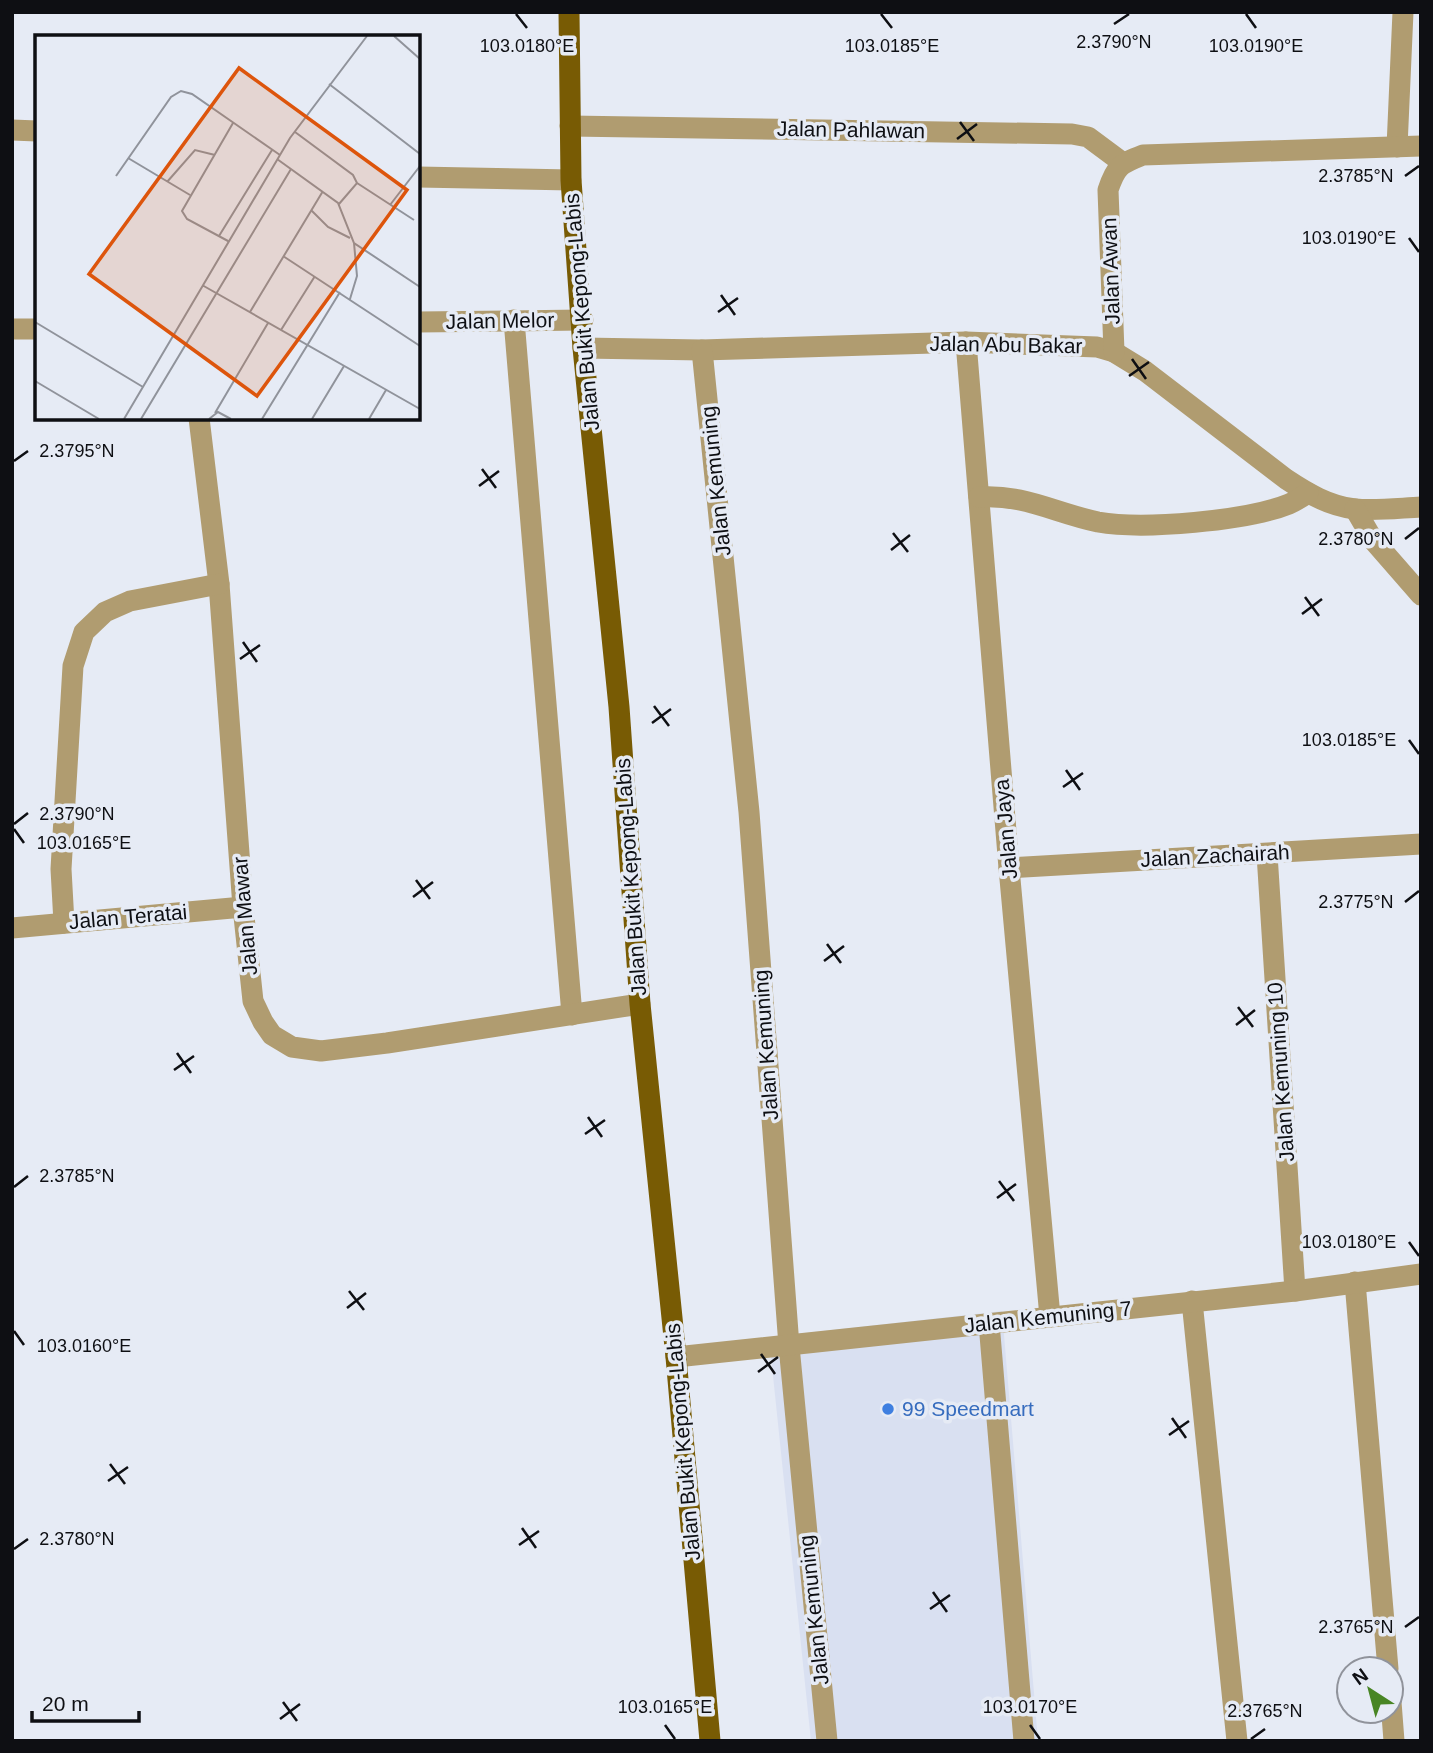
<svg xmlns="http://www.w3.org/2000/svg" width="1433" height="1753" font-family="Arial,sans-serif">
<rect width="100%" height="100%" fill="#e6ebf5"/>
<polygon fill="#d9e0f1" points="1002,1311 1038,1741 811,1741 769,1337"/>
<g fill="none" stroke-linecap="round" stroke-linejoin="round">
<g stroke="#b09c70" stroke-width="21">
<polyline points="12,130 37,131"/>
<polyline points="418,177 571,180"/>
<polyline points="1355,1282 1388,1669"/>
<polyline points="989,1323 1024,1741"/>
<polyline points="1391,1702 1394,1741"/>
</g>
<g stroke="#b09c70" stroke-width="21">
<polyline points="570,126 1072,134 1088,137 1123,163"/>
<polyline points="1397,147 1403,12"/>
<polyline points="514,320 572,1015"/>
<polyline points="418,322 583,320"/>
<polyline points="12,329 37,329"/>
<polyline points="966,342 1009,868 1050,1317"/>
<path d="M583,348L702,350L966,342L1097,347L1114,352L1145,371L1286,479C1307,493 1329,506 1355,509C1376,511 1400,508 1421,507"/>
<polyline points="702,350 749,812 789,1346 827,1741"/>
<path d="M1114,352L1108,190C1116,166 1120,164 1143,155L1421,146"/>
<polyline points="199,418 219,584 243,907 253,1001 263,1022 272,1035 292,1047 321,1051 387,1043 640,1004"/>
<path d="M979,497C1024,494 1055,513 1098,522C1143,530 1247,521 1289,504C1296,501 1302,497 1308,493"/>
<polyline points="1355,509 1373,540 1421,595"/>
<polyline points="1267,854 1295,1291"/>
<polyline points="1009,868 1421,844"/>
<polyline points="64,923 61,869 73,666 84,632 105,612 130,601 219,584"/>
<polyline points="12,928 243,907"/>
<polyline points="1192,1301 1237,1741"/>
<polyline points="676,1357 1295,1291 1421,1274"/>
</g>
<polyline stroke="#785b04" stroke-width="21" points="569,12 571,180 583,348 619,707 640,1004 676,1357 710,1741"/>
</g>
<path fill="none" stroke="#0e0f13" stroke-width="2.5" d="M516,14L527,28M881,14L892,28M1246,14L1256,28M1114,24L1129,14M960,122L974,141M957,139L977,124M1405,176L1419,166M1409,238L1419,252M721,295L735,315M718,312L738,298M1132,359L1146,379M1129,376L1149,362M14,461L28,451M482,469L496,488M479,486L499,471M893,533L908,552M1405,539L1419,528M891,550L910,535M1305,597L1319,616M1302,614L1322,599M243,642L257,662M240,659L260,645M654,706L669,726M652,723L671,709M1409,740L1419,754M1066,770L1080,790M1063,787L1083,773M14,824L28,813M14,829L24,843M416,880L430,899M413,897L433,882M1405,902L1419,891M827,944L841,963M824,961L844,946M1238,1007L1253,1027M1236,1025L1255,1010M177,1053L191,1073M174,1070L194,1056M588,1117L602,1137M585,1134L605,1120M999,1181L1014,1201M14,1187L28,1176M997,1198L1016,1184M1409,1242L1419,1256M349,1291L364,1310M347,1308L366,1293M14,1331L24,1345M761,1354L775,1374M758,1372L778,1357M1172,1418L1186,1438M1169,1435L1189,1421M110,1464L125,1484M108,1481L128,1467M522,1528L536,1548M519,1545L539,1531M14,1549L28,1539M933,1592L947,1612M930,1609L950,1595M1405,1627L1419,1617M283,1702L297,1721M280,1719L300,1704M665,1725L675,1739M1030,1725L1040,1739M1251,1739L1265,1729"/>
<circle fill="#3f7fe0" stroke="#e6ebf5" stroke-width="2.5" cx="888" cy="1409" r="7"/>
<g text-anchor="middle" stroke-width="7" stroke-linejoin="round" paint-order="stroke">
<g font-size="21" fill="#0e0f13" stroke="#e6ebf5">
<text transform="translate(851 130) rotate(1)" y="7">Jalan Pahlawan</text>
<text transform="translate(1111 271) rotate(-92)" y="7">Jalan Awan</text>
<text transform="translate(582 312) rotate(-95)" y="7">Jalan Bukit Kepong-Labis</text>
<text transform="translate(500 321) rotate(-1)" y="7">Jalan Melor</text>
<text transform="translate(1006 345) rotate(1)" y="7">Jalan Abu Bakar</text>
<text transform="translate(716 481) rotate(-96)" y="7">Jalan Kemuning</text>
<text transform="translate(1006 829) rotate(-95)" y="7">Jalan Jaya</text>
<text transform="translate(1215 856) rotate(-3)" y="7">Jalan Zachairah</text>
<text transform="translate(631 877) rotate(-94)" y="7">Jalan Bukit Kepong-Labis</text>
<text transform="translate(245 916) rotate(-95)" y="7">Jalan Mawar</text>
<text transform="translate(128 917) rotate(-5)" y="7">Jalan Teratai</text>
<text transform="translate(766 1045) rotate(-94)" y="7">Jalan Kemuning</text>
<text transform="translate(1281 1072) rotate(-94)" y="7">Jalan Kemuning 10</text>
<text transform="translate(1048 1317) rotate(-6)" y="7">Jalan Kemuning 7</text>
<text transform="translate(683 1442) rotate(-95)" y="7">Jalan Bukit Kepong-Labis</text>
<text transform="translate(814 1610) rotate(-96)" y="7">Jalan Kemuning</text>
</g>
<g font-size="21" fill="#366cbe" stroke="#e6ebf5" text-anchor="start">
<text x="902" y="1416">99 Speedmart</text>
</g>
</g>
<g transform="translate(35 35)">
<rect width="385" height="385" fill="#e6ebf5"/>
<path fill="none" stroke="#90939b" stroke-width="2" d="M359,1L385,24M294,49L385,119M260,97L318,140L322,148M93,123L155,160M242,124L303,168L319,208L385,252M81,141L136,62L146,56L157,59L245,120M132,147L160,115L180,120M304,169L322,148L379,185M355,170L385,131M276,175L293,192L315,203M184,201L237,115M193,206L152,184L147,176L198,88M248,221L385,311M167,250L385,374M315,264L322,241L319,208M215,277L288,156M0,287L108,352M246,295L280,241M0,346L64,384M180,378L233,288M89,384L255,103L332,1M106,384L256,134M174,384L183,377L196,384M227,384L305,257M277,384L309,331M334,384L351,355"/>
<path fill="#dd550c" fill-opacity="0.15" stroke="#dd550c" stroke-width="3.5" d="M204,33L372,155L222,361L54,239Z"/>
<rect width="385" height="385" fill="none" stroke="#0e0f13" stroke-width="3.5"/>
</g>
<g font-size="18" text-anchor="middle" fill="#0e0f13" stroke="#e6ebf5" stroke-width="7" stroke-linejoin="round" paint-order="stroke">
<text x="1114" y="48">2.3790°N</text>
<text x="527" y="52">103.0180°E</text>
<text x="892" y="52">103.0185°E</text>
<text x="1256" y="52">103.0190°E</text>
<text x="1356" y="182">2.3785°N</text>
<text x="1349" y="244">103.0190°E</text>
<text x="77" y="457">2.3795°N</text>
<text x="1356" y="545">2.3780°N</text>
<text x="1349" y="746">103.0185°E</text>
<text x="77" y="820">2.3790°N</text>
<text x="84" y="849">103.0165°E</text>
<text x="1356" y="908">2.3775°N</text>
<text x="77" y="1182">2.3785°N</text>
<text x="1349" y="1248">103.0180°E</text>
<text x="84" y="1352">103.0160°E</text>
<text x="77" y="1545">2.3780°N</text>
<text x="1356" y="1633">2.3765°N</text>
<text x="665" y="1713">103.0165°E</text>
<text x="1030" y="1713">103.0170°E</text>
<text x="1265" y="1717">2.3765°N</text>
</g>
<rect width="1433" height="1753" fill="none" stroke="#0e0f13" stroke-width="28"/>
<g transform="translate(1370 1690) rotate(324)"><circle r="33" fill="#e6ebf5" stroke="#90939b" stroke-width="2"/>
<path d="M0-5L12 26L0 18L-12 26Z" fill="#488524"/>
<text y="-10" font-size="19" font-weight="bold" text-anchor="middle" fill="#0e0f13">N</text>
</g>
<path d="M32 1711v10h107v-10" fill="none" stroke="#0e0f13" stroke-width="3.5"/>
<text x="42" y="1711" font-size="21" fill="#0e0f13" stroke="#e6ebf5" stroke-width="5" paint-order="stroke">20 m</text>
</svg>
